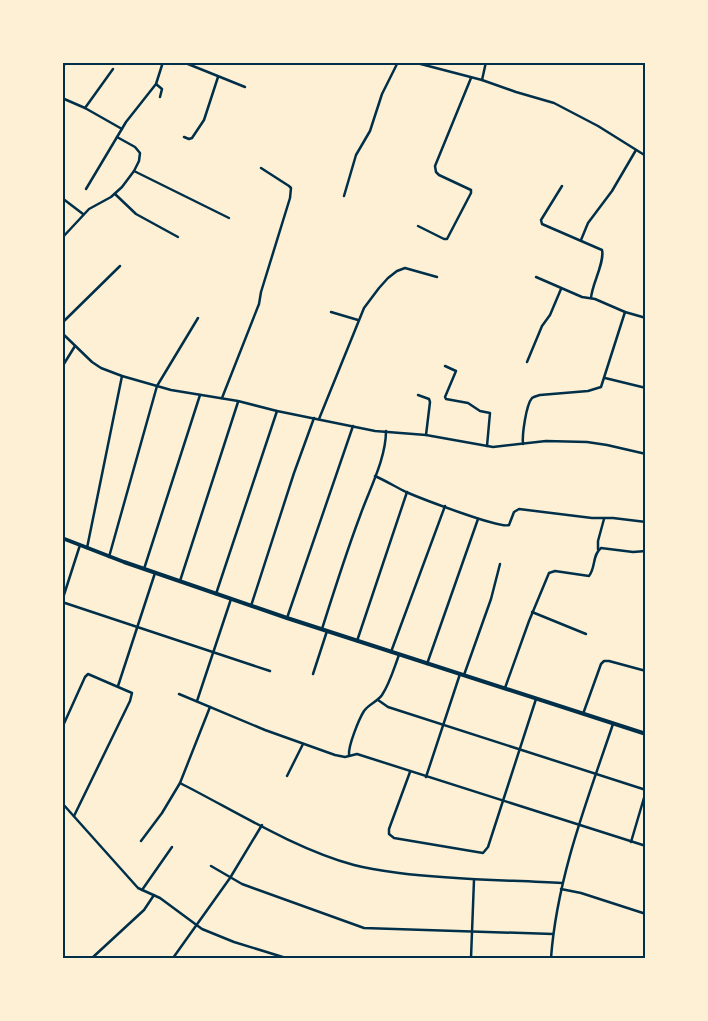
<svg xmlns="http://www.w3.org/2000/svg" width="708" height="1021" font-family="'DM Sans',sans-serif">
<rect width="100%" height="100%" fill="#fdf0d5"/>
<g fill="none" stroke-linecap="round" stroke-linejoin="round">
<g stroke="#003049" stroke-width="2.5">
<polyline points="183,62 245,87"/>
<polyline points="413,62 482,80 516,92 554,103 598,126 646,156"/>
<polyline points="62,68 66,62"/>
<polyline points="482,80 486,62"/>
<polyline points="156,84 162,89 160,97"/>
<polyline points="62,98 85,108 122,129"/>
<polyline points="85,108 113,69"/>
<polyline points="184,137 189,139 192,138 204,120 218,77"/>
<polyline points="134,171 229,218"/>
<path d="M562,186L541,220L542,224L602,250C605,262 592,284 591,298"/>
<polyline points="86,189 126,122 156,84 163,62"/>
<polyline points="115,194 136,214 178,237"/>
<polyline points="344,196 356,155 370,131 382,94 398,62"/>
<polyline points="62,198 83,214"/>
<polyline points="418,226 444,239 447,239 471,193 471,190 439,175 436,172 435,166 471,78"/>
<polyline points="62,238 89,209 111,197 122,187 134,171 139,161 140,153 135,147 117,137"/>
<polyline points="581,240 588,223 612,191 636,150"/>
<polyline points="536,277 582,297 595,299 625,312 646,318"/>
<polyline points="331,312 358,320"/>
<polyline points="62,323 120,266"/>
<polyline points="62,333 92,362 101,368 122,376 171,390 238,401 277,411 375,431 426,435 493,447 546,441 587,442 607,445 646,454"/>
<polyline points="527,362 542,326 550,315 561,289"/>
<polyline points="445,366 456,371 445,397 446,399 468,403 480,411 490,413 487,446"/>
<polyline points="62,367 75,346"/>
<polyline points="605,378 646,388"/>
<polyline points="418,395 429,399 430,402 426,435"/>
<polyline points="222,398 259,304 261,292 290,198 291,188 289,186 261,168"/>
<polyline points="319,419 364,308 379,288 388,278 397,271 405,268 437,277"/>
<path d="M523,444C522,435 526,405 532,398C535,396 537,396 540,395L588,391L601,387L625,312"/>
<path d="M375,476C386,481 396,487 406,492C420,498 500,529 509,525L514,512L519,509L592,518H613L646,522"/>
<polyline points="87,548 122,376"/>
<polyline points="598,549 598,541 604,519"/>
<polyline points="109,557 157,386 198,318"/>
<polyline points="144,569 200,395"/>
<polyline points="180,581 238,402"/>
<polyline points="216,594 277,411"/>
<polyline points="62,601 80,545"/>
<polyline points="62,602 270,671"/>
<polyline points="251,606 294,473 314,418"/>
<polyline points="532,612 586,634"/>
<polyline points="287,618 353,426"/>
<path d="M322,629C334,591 346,553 360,516C369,490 386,459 386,431"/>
<polyline points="357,641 407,492"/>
<polyline points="391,652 445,506"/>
<polyline points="427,664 478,519"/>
<polyline points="313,674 327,631"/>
<polyline points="464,675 491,599 500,564"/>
<polyline points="118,686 155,573"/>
<path d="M505,688L529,621L549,573L555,571L589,576C596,567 592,555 601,548L633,552L646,551"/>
<polyline points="179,694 265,730 335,755 345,757 357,754 646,846"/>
<polyline points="378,700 388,707 646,790"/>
<polyline points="197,701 231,599"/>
<polyline points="583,714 601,664 604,661 609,661 646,671"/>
<polyline points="62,728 85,677 88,674 132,693 130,701 74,816"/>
<path d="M349,755C348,746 359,719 364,711C369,704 377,702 382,695C390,683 394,668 399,655"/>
<polyline points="410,772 389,829 389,834 394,838 483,853 488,847 536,699"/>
<polyline points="287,776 303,744"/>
<polyline points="426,777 460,674"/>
<path d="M180,783C235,811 295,849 354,865C369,869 384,871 399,873C453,880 508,880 562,883"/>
<polyline points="62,803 138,888 160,898 202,929 234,942 286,958"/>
<polyline points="141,841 162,813 180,783 210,707"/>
<polyline points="631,842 646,791"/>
<polyline points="211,866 242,884 364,928 553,934"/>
<polyline points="561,889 581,893 646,914"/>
<polyline points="142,890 172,847"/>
<polyline points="92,958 144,910 154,895"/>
<polyline points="173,958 230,878 262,825"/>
<polyline points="471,958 474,880"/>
<path d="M551,958C557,877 587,801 613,724"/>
</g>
<polyline stroke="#003049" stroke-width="4" points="62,538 124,562 287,618 646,734"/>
</g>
<rect width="708" height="1021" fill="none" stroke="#fdf0d5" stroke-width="128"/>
<rect x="64" y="64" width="580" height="893" fill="none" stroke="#003049" stroke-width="2"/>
</svg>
